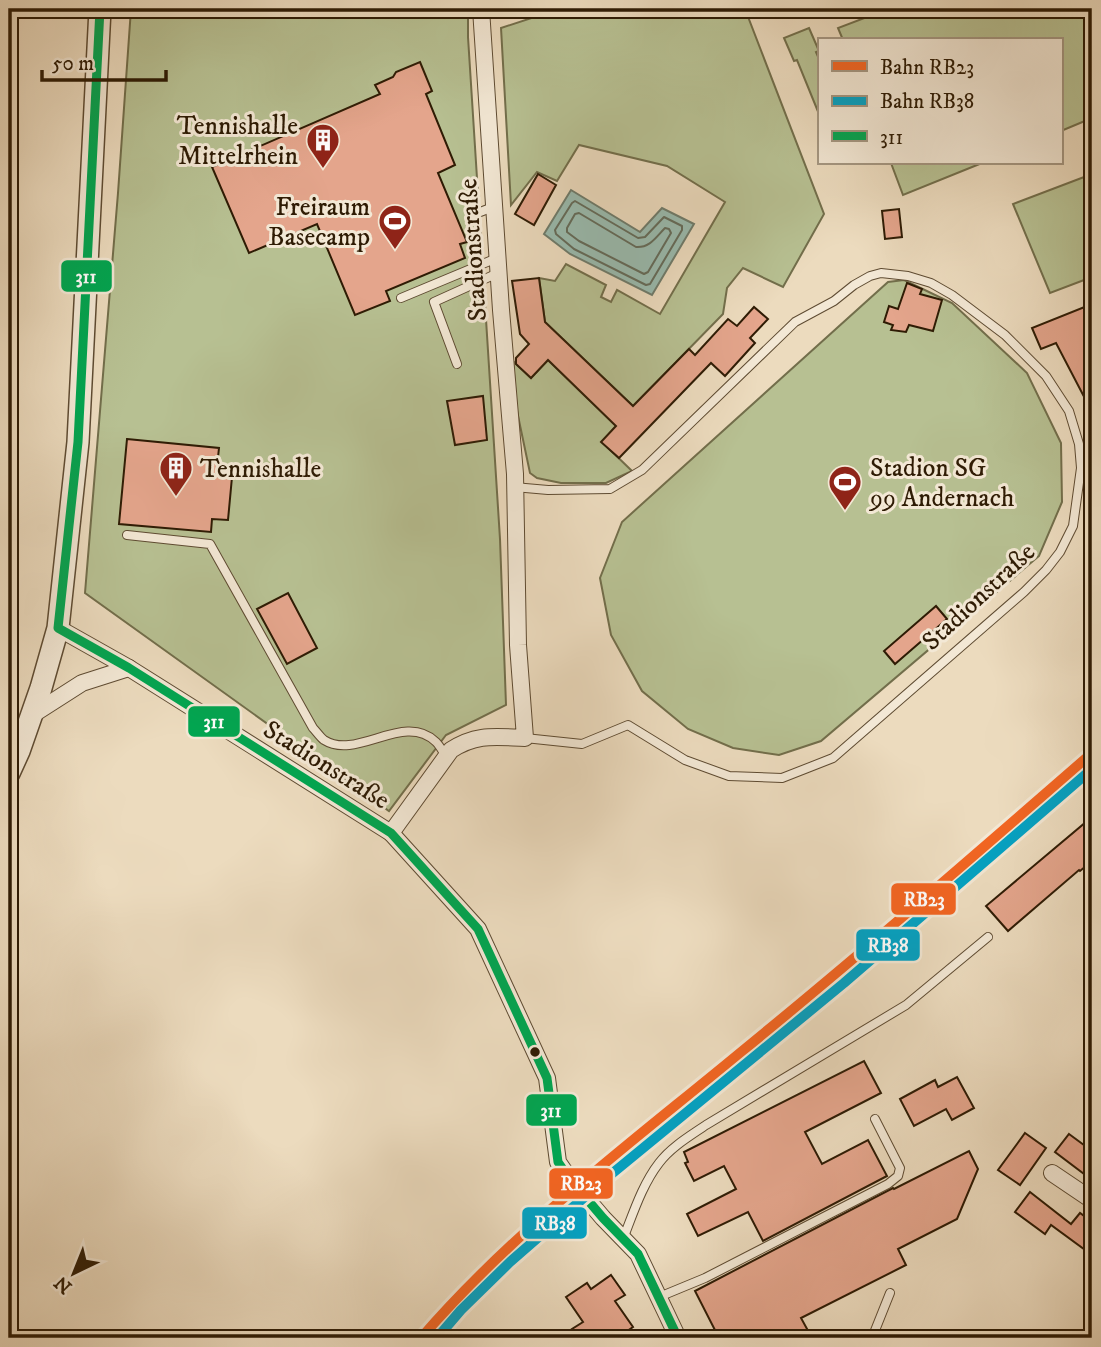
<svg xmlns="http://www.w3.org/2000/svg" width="1101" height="1347" font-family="'IM FELL DW Pica',serif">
<rect width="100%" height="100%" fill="#ecdbbe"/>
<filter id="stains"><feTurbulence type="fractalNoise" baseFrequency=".00286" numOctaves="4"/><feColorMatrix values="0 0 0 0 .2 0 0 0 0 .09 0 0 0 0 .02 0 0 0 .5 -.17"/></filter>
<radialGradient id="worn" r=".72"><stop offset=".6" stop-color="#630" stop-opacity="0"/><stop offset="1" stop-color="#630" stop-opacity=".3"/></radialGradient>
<g fill="#b7c092" stroke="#726e4b" stroke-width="2">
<polygon points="131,9 468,9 468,37 500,539 506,705 446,735 389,811 85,593 118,193"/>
<polygon points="559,9 745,9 824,214 783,287 743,268 727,288 723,314 633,406 545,322 539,278 555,281 566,264 606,285 601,297 611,302 617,290 660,314 725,202 667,166 579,145 557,181 537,172 511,205 501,28"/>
<polygon points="888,9 1092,9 1092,118 1061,131 1061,40 843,40 838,28"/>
<polygon points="809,28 819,51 816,52 819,59 819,114 797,60 794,61 784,38"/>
<polygon points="891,163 982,163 903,195"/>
<polygon points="1092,174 1092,277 1050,293 1013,204"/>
<polygon points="904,280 952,303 1027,373 1061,443 1062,502 1039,556 821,741 779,755 733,748 688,729 642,691 611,635 600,578 622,522 888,282"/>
<polygon points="548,360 616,426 602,442 632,471 606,483 561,483 537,478 530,473 517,411 513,361 531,378"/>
</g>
<polygon fill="#99bbaf" stroke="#6e7b6b" stroke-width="2" points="571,190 640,232 662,208 694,224 652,295 570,254 544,234"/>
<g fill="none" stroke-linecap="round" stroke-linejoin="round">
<g stroke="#646b5a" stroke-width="2">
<polygon points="575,201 638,238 645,237 664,217 682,226 682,230 650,284 646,285 574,249 556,234 555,230 572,203"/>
<path d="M579,213L636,247C650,248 656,237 665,228L669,229L671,233L648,272L644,274L579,241L567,232V228L575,214Z"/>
</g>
</g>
<g fill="#e4a58c" stroke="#2e1b04" stroke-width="2">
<polygon points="420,62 432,91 426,94 455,165 438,173 467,242 460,244 465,258 386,291 390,301 355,315 317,224 249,253 212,167 380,94 375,85 393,77 396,72"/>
<polygon points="538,174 556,185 534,225 515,214"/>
<polygon points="899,209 902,237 885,239 882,211"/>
<polygon points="539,278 545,322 633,406 689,349 695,355 728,319 737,326 754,307 768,319 750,338 755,343 725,376 711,363 619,458 601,442 616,426 548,360 531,378 516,364 516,358 529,344 520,334 512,281"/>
<polygon points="907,283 922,289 920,294 942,300 933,331 909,325 906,332 891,330 893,325 884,322 889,306 898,309"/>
<polygon points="1092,304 1092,412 1056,343 1041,349 1032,328"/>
<polygon points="483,396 487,440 455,445 447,401"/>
<polygon points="127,439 219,448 216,476 232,477 228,520 212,519 211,532 119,524"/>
<polygon points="288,593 317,648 287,664 257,609"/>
<polygon points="936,606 947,619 895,664 884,651"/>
<polygon points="1086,822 1092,829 1092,861 1080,871 1079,870 1008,931 986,906"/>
<polygon points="864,1061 881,1093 805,1132 822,1164 868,1140 887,1176 763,1241 748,1212 698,1236 687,1214 736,1189 724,1166 694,1181 685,1163 688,1162 684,1152"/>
<polygon points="957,1077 974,1108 952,1120 946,1109 914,1126 900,1099 935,1080 938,1087"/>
<polygon points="1025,1133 1046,1148 1020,1185 998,1170"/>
<polygon points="1069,1134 1092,1151 1092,1180 1055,1152"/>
<polygon points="969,1151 978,1169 957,1219 898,1249 906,1265 801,1318 812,1338 719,1338 695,1291 893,1188 894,1189"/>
<polygon points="1030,1192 1071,1224 1080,1213 1092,1222 1092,1236 1090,1239 1092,1240 1092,1255 1051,1225 1045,1234 1015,1212"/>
<polygon points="611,1275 625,1295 615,1301 633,1327 617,1338 579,1338 572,1329 583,1322 566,1297 587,1283 591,1289"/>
</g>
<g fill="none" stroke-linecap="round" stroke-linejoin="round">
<defs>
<g id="service">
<polyline points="470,216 493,207"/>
<polyline points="401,298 497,258"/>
<polyline points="457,364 434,302 498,273"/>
<polyline points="514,487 548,490 610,489 642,470 795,322 834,301 854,285 870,276 881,273 908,276 931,283 952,295 1005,335 1046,376 1069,411 1079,444 1081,468 1073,526 1060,552 1046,570 1024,592 833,758 782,778 729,776 685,760 628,725 582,744 525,738"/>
<path d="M127,535L210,544L313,728C316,731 320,737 324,740C357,761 404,711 436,742C440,746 443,752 446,756"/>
<path d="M623,1239C633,1214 642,1185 659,1163C671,1147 690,1136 706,1125L906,1005L988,937"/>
<polyline points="659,1297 705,1278 888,1184 898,1176 900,1168 875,1119"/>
<polyline points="872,1338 890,1293"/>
</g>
<g id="minor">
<polyline points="58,628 129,668 391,833 478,929 547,1078 558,1162 569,1178 603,1218 638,1254 678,1338"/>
<polyline points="32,715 82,683 129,668"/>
<path d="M391,833L451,750C477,733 496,737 525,738L518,645L515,474L501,310L481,9"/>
<polyline points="1052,1173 1092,1200"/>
</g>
<polyline id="tertiary" points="9,773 19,751 41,688 58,628 78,442 100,9"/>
</defs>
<use href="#service" stroke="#5e4b32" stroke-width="10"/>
<use href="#minor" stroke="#5e4b32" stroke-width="18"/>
<use href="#tertiary" stroke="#5e4b32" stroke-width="24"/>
<use href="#service" stroke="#f3e8d5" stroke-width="8"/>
<use href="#minor" stroke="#f3e8d5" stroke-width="16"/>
<use href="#tertiary" stroke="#f3e8d5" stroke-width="21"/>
<defs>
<polyline id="bus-1" points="100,9 78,442 58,628 129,668 391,833 478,929 547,1078 558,1162 569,1178 603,1218 638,1254 678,1338"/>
</defs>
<use href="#bus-1" stroke="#f3e8d5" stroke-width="14"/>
<use href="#bus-1" stroke="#00a651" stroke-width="9"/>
<defs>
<path id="rail-1" d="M421,1338C514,1230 631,1143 741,1052C860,955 976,854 1092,753"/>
<polyline id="rail-2" points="437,1338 461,1310 510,1262 603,1181 844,983 1092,769"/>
</defs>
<use href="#rail-1" stroke="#f3e8d5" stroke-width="16"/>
<use href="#rail-2" stroke="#f3e8d5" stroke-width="16"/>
<use href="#rail-1" stroke="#f26522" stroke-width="10"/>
<use href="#rail-2" stroke="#02a2c4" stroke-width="10"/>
</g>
<defs>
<symbol id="building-pin" viewBox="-11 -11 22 30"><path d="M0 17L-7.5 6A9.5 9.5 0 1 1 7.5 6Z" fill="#8f2418" stroke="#f3e8d5"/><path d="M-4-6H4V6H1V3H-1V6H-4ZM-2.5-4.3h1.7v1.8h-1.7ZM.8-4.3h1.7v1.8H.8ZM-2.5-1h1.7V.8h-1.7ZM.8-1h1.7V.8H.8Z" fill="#fff"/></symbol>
<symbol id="stadium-pin" viewBox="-11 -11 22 30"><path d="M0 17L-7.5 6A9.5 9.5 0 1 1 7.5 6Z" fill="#8f2418" stroke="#f3e8d5"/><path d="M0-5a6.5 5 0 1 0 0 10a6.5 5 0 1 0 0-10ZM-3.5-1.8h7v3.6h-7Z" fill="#fff"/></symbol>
</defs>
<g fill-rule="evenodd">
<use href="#building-pin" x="304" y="121" width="38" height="52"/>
<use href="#stadium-pin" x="376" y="202" width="38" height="52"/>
<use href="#building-pin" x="157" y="449" width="38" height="52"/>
<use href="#stadium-pin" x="826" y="463" width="38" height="52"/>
</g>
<circle fill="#2e1b04" stroke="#f3e8d5" stroke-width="2.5" cx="535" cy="1052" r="6"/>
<g text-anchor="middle" stroke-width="6" stroke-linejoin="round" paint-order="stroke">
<g font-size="26" fill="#2e1b04" stroke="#f3e8d5" text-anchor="end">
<text x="298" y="134">Tennishalle<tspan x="298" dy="30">Mittelrhein</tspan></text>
<text x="370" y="215">Freiraum<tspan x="370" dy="30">Basecamp</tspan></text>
<text x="870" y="476" text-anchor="start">Stadion SG<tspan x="870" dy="30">99 Andernach</tspan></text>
<text x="200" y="477" text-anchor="start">Tennishalle</text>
</g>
<g font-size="26" fill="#2e1b04" stroke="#f3e8d5">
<text transform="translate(472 250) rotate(-94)" y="9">Stadionstraße</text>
<text transform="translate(978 596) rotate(-43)" y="9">Stadionstraße</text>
<text transform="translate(327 764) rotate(32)" y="9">Stadionstraße</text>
</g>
</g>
<g stroke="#f3e8d5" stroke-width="2.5">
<rect x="60" y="259" width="53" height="34" rx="7" fill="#00a651"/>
<rect x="187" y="705" width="54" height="33" rx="7" fill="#00a651"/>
<rect x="890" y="882" width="67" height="34" rx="7" fill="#f26522"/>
<rect x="855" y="928" width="66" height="34" rx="7" fill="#02a2c4"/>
<rect x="525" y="1093" width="53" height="34" rx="7" fill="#00a651"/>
<rect x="548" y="1167" width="66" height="33" rx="7" fill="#f26522"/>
<rect x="521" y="1206" width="67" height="34" rx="7" fill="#02a2c4"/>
</g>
<g font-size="19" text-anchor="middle" font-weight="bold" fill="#fff">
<text x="86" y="283">311</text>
<text x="214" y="728">311</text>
<text x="924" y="906">RB23</text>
<text x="888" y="952">RB38</text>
<text x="551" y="1117">311</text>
<text x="581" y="1190">RB23</text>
<text x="555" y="1230">RB38</text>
</g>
<rect width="1101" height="1347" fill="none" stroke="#ecdbbe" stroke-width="35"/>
<rect x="10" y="10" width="1080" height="1326" fill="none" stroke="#2e1b04" stroke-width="3.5"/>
<rect x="18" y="18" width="1066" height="1312" fill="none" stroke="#2e1b04" stroke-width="2"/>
<rect x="818" y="38" width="245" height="126" fill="#f3e8d5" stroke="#a49681" stroke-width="2"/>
<rect x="832" y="61" width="35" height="10" fill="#f26522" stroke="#a49681" stroke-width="2"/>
<text x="880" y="74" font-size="21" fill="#2e1b04">Bahn RB23</text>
<rect x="832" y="96" width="35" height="10" fill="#02a2c4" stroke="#a49681" stroke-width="2"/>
<text x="880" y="108" font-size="21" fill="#2e1b04">Bahn RB38</text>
<rect x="832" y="131" width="35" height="10" fill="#00a651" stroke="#a49681" stroke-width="2"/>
<text x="880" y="144" font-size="21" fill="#2e1b04">311</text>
<g transform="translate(74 1273) rotate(223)" stroke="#f3e8d5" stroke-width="5" paint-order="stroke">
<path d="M0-5L12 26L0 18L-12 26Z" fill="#2e1b04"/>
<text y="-10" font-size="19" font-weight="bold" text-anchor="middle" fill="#2e1b04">N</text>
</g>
<path d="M42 70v10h124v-10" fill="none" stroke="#2e1b04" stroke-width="3.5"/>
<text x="52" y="70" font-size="21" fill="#2e1b04" stroke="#f3e8d5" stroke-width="5" paint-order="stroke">50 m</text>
<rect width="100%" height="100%" filter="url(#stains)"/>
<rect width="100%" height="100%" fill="url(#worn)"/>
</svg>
